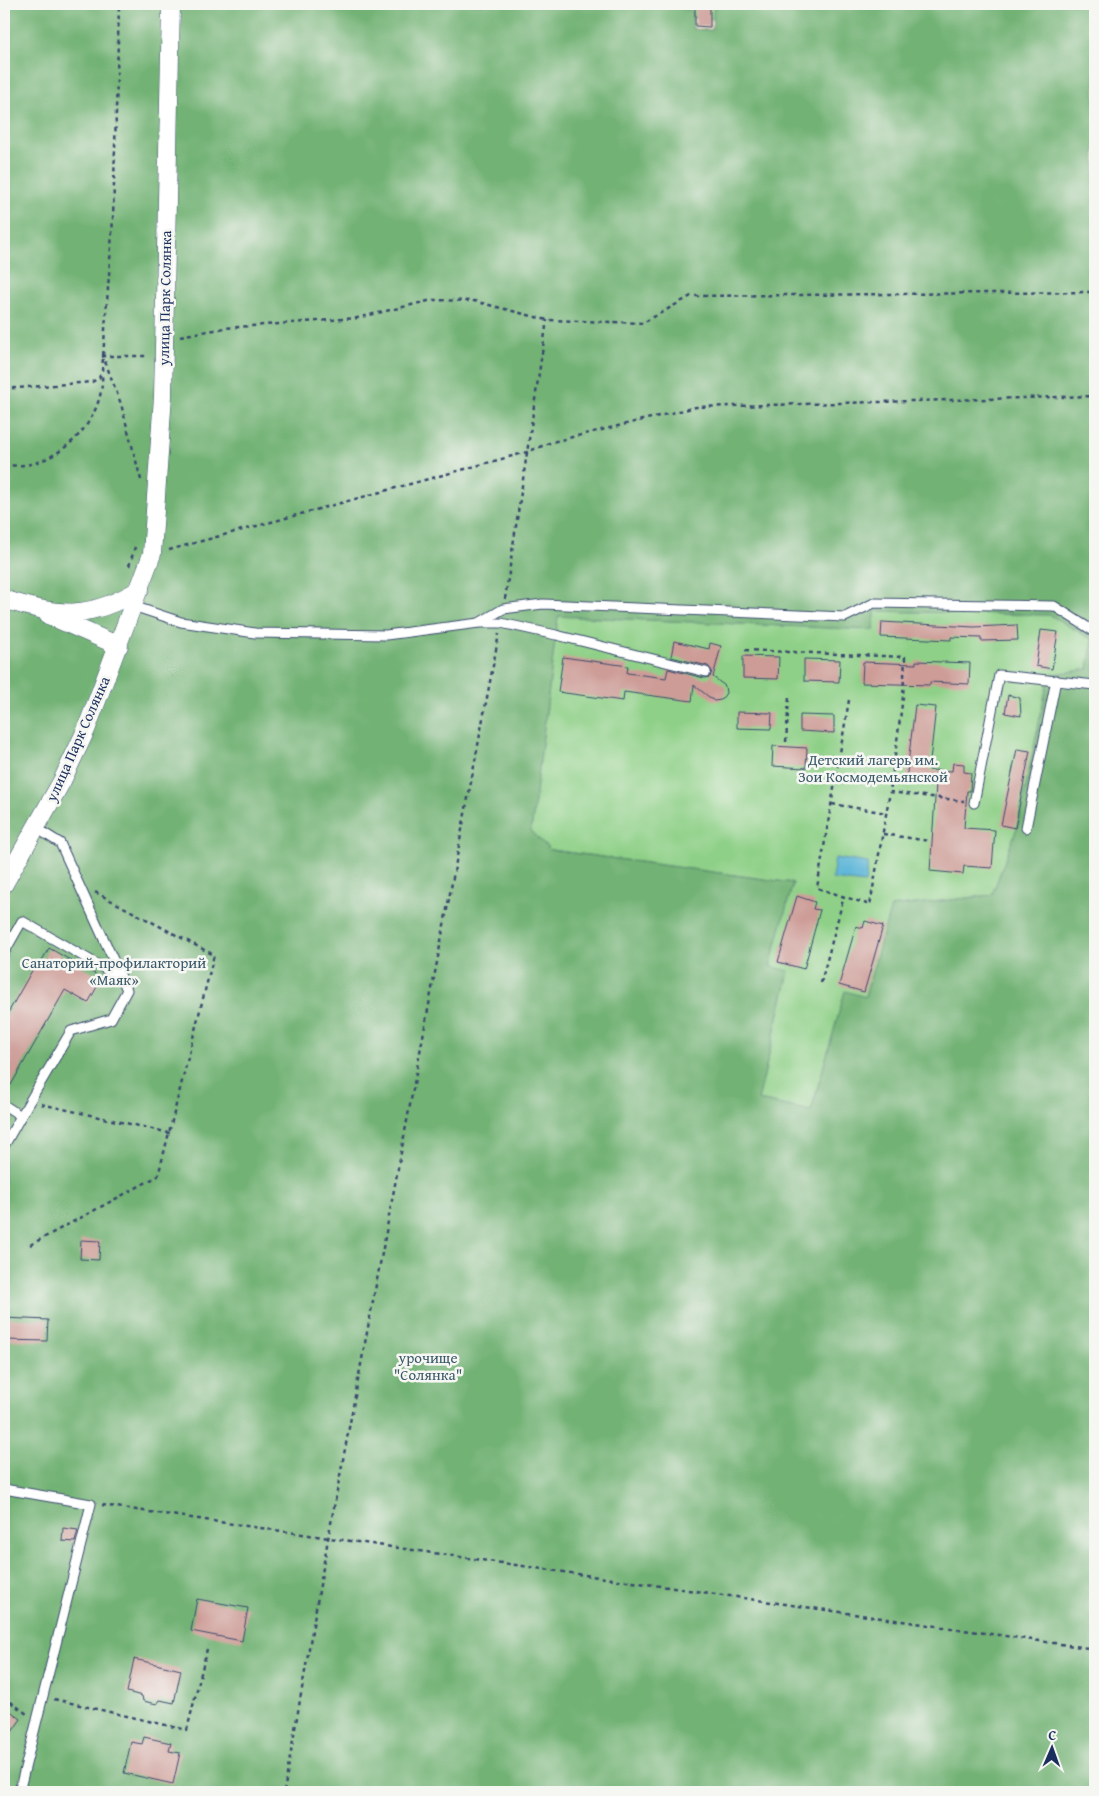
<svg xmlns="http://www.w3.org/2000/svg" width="1099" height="1796" font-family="'Gentium Book Plus',serif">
<rect width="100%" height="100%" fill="#f6f6f2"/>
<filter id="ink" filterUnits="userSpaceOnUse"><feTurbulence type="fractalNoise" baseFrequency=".02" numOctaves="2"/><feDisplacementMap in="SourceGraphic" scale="10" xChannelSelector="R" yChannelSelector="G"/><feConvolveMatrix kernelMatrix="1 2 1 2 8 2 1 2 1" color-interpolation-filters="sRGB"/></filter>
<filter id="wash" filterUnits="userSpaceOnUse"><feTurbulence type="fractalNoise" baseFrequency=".0096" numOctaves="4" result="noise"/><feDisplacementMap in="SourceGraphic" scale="20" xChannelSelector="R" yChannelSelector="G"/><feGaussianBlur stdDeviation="1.12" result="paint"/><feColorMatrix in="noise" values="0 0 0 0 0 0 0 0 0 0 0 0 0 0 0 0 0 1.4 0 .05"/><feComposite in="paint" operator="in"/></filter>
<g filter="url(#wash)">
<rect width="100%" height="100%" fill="#eae4c6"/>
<g fill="#8ed087" stroke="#548072">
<polygon points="673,4 723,4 719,19 672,17"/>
<polygon points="875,611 1050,615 1093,640 1088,669 1049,675 1017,828 992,895 891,907 865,997 845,992 811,1111 758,1100 789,972 770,966 793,883 551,850 531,832 558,616 874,630"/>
</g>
<path fill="#72b274" stroke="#467069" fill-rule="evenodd" d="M4,4H677V7L692,11L693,29L712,30L714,4H1095V1792H4ZM875,611L1050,615L1093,640L1088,669L1049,675L1017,828L992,895L891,907L865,997L845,991L811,1111L758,1100L789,971L770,966L793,883L551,850L531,832L558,616L874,630Z"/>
<polygon fill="#59b4d7" stroke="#3a729a" points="835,858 868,863 865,883 832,879"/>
<g id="blocks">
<g fill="#cd9c97">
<polygon points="695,4 710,4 710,27 695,26"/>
<polygon points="882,622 974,627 1017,625 1018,640 981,641 981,638 951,637 951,640 881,637"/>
<polygon points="1041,630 1058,632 1052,669 1036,666"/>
<polygon points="674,641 709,649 710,643 721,646 713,677 725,686 726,693 721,700 714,701 694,685 692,701 624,692 623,701 558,692 563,657 628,666 627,673 666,678 668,669 704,678 710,677 712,671 708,666 671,657"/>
<polygon points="743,656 779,657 778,679 743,678"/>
<polygon points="804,659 840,660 839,682 804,681"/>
<polygon points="916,661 970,663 969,684 930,682 930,685 862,683 863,662 916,664"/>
<polygon points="1008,695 1020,698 1021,716 1005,713"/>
<polygon points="915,705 936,707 929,770 952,771 953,763 964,764 964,772 971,773 970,791 967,791 964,828 995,830 992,868 964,866 963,874 930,871 936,784 906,781"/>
<polygon points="737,712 772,713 771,729 737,728"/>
<polygon points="800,715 834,716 834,733 800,731"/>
<polygon points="773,746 807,748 806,768 772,766"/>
<polygon points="1017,749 1030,751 1015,828 1001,825"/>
<polygon points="797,896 815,902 813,909 820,910 804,969 778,962"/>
<polygon points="865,921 883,926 864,992 839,985 856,926 863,928"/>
<polygon points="49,948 102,978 88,1003 65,990 11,1085 4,1081 4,1020 34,967 37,969"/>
<polygon points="81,1240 100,1241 99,1260 80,1259"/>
<polygon points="4,1318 48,1320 47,1341 4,1340"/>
<polygon points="63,1528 78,1530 75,1542 62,1541"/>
<polygon points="197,1599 248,1608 242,1641 191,1631"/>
<polygon points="134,1659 181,1670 174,1703 160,1700 157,1704 143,1701 142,1696 127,1692"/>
<polygon points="4,1706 21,1719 4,1743"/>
<polygon points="144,1737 171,1743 169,1751 180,1753 173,1784 124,1773 131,1742 142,1744"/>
</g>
</g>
</g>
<g filter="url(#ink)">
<use href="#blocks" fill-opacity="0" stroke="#3a4a6e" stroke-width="1"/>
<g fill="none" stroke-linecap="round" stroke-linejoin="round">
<defs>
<g id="service">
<polyline points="133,606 181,622 255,633 386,635 479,623 503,609 543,604 845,617 874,603 1054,606 1095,632"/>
<polyline points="480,623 501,623 556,635 706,672"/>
<polyline points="974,803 999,675 1095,685"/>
<polyline points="1026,828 1056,680"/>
<polyline points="4,953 22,921 121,978"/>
<polyline points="4,1105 21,1116 71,1031 111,1019 127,990 60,843 36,828"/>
<polyline points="4,1146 21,1116"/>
<polyline points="4,1489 91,1504 19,1792"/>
</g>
<g id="minor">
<path d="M4,599C57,617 90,620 140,589"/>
<polyline points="48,615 119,646"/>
<polyline points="4,884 62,781 86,730 152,554 163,396 171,4"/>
</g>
</defs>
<use href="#service" stroke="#3a4a6e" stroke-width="11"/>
<use href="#minor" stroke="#3a4a6e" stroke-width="19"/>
<g stroke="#3a4a6e" stroke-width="2.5" stroke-dasharray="4 4" stroke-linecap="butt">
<polyline points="180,336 225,328 357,318 432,300 474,301 547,320 643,323 691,296 1095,292"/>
<polyline points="4,389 92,382 99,378 102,371 113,219 119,4"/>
<path d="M4,466C12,465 23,466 31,464C71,454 105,414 102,373"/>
<polyline points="141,480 121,404 103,356 148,356"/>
<polyline points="169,550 527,452 552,442 696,407 1095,396"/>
<polyline points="129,566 135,547"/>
<polyline points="505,599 547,320"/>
<polyline points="745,650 905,657 903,697 890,792 964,801"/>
<polyline points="849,700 817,888 870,905 890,792"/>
<polyline points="786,742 789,697"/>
<polyline points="832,804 887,813"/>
<polyline points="883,834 929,841"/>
<polyline points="821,983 844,896"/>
<polyline points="41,1104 170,1133"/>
<polyline points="30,1245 158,1176 214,955 95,892"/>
<polyline points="102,1505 1095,1649"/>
<polyline points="4,1697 27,1714"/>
<polyline points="54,1699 187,1730 208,1645"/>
<polyline points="284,1792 328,1539 499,634"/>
</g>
<use href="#service" stroke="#fff" stroke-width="9"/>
<use href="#minor" stroke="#fff" stroke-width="18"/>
</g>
</g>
<g text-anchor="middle" stroke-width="5" stroke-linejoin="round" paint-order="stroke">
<g font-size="15" fill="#1b2f5e" stroke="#f6f6f2">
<text transform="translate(165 298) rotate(-89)" y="5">улица Парк Солянка</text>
<text transform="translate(78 739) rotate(-66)" y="5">улица Парк Солянка</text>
</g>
<g font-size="15" fill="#385768" stroke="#f6f6f2">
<text x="873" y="765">Детский лагерь им.<tspan x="873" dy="17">Зои Космодемьянской</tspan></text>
<text x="114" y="968">Санаторий-профилакторий<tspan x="114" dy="17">«Маяк»</tspan></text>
<text x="428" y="1363">урочище<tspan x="428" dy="17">"Солянка"</tspan></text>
</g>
</g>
<rect width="1099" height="1796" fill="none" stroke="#f6f6f2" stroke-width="20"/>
<g transform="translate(1052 1748) rotate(2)" stroke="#f6f6f2" stroke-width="4" paint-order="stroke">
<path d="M0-4L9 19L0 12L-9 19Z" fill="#1b2f5e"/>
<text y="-8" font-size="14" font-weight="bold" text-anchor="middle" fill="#1b2f5e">С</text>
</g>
</svg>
